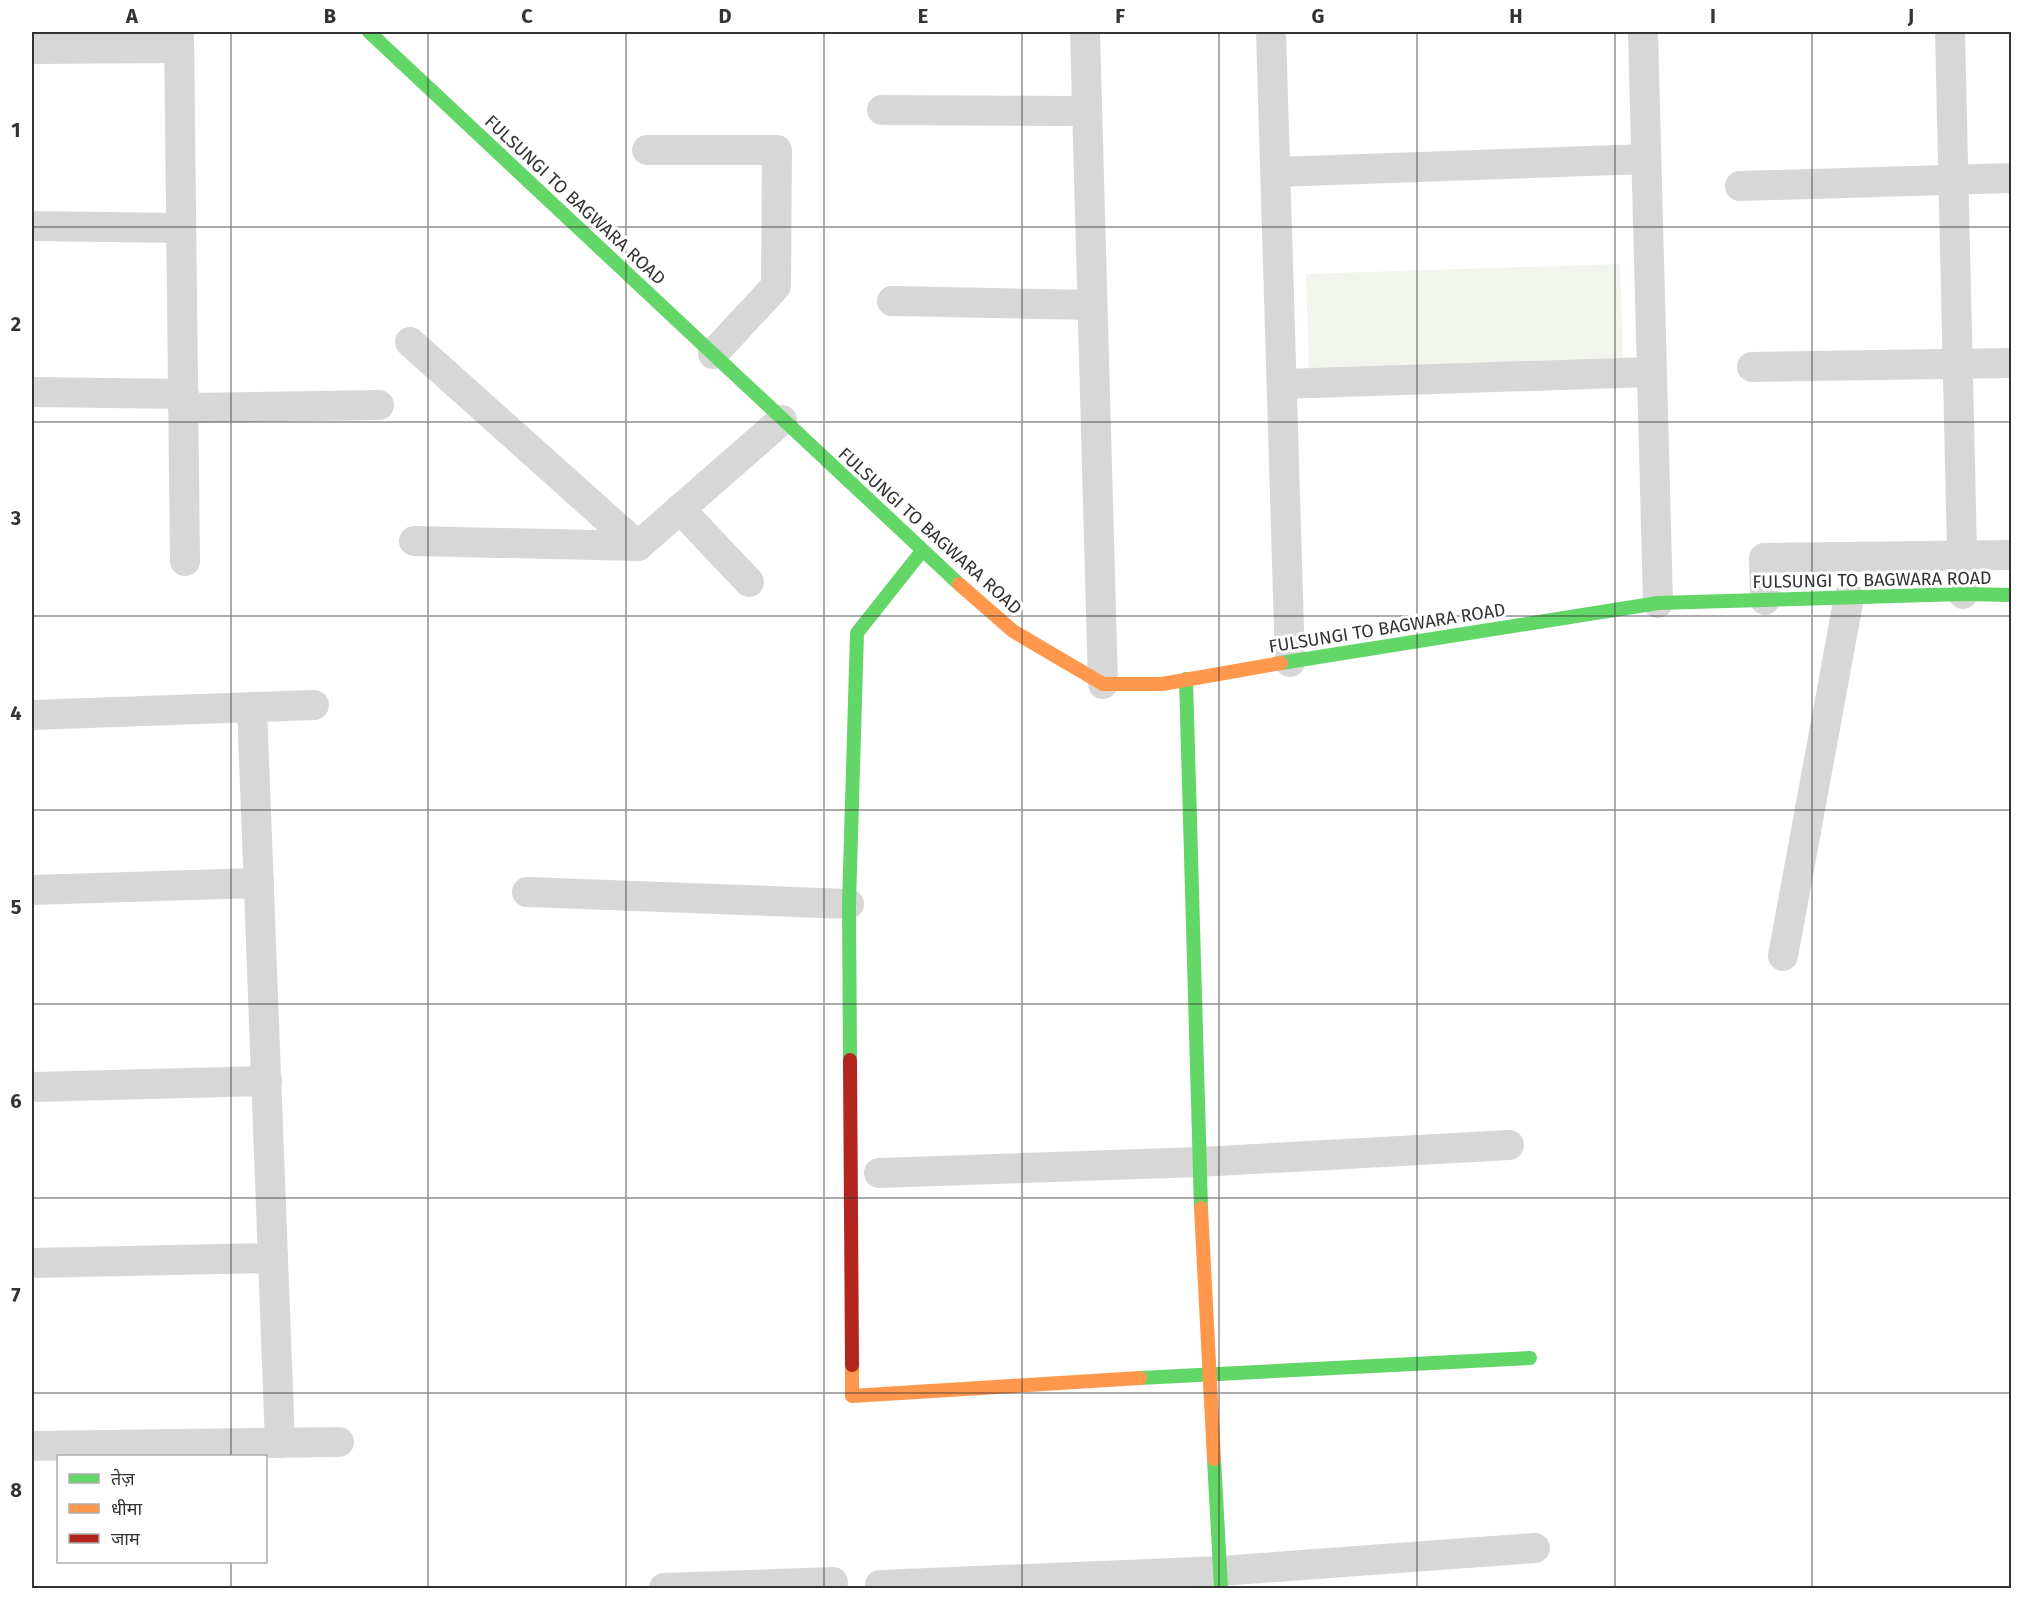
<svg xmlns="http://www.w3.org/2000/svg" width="2043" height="1620" font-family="'Fira Sans','Noto Sans Devanagari',sans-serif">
<rect width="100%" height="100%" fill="#fff"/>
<polygon fill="#f1f5ed" points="1620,264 1623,359 1309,369 1306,274"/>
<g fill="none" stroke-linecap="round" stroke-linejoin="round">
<g stroke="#d7d7d7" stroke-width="30">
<polyline points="179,32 185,561"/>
<polyline points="1085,32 1103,684"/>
<polyline points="1271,32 1290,662"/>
<polyline points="1643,32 1658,603"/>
<polyline points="1950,32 1963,594"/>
<polyline points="32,49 179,48"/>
<polyline points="882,110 1087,111"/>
<polyline points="647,150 777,150 776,286 713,354"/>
<polyline points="1276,172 1646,159"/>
<polyline points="1740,186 2012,178"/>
<polyline points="32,226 181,228"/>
<polyline points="892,301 1092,305"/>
<polyline points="410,342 638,546"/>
<polyline points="1752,367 2012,363"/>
<polyline points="1282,384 1652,372"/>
<polyline points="32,392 184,394"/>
<polyline points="183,408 379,405"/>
<polyline points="680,509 749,582"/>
<polyline points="414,541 638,546 782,420"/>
<polyline points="1765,600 1764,558 2012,555"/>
<polyline points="252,707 280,1443"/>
<polyline points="32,715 314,705"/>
<polyline points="32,890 259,883"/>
<polyline points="527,892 849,904"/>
<polyline points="1783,956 1849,597"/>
<polyline points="32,1087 267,1081"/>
<polyline points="879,1173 1199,1162 1509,1145"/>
<polyline points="32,1263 273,1258"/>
<polyline points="32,1446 339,1442"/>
<polyline points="880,1585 1220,1571 1535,1548"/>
<polyline points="664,1588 833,1582"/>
</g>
<g stroke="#63d668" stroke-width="14">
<polyline points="369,32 959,584"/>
<polyline points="1281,663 1658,603 1963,594 2012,595"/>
<polyline points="1186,679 1201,1208"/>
<polyline points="850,1060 849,904 857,633 922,551"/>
<polyline points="1140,1378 1530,1358"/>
<polyline points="1214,1459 1221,1588"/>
</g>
<g stroke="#ff974d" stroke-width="14">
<polyline points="959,584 1013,631 1103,684 1162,684 1281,663"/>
<polyline points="1201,1208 1214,1459"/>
<polyline points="852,1365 852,1396 1140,1378"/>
</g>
<polyline stroke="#b3261e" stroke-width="14" points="850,1060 852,1365"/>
</g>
<path fill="none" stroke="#333" stroke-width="1.5" stroke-opacity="0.55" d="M231,32V1456M428,32V1588M626,32V1588M824,32V1588M1022,32V1588M1219,32V1588M1417,32V1588M1615,32V1588M1812,32V1588M32,227H2012M32,422H2012M32,616H2012M32,810H2012M32,1004H2012M32,1198H2012M32,1393H2012M231,1562V1588"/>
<g text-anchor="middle" stroke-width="6" stroke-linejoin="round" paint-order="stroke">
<g font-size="18" fill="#333" stroke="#fff">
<text transform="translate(575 200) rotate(43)" y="6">FULSUNGI TO BAGWARA ROAD</text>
<text transform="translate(930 531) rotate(42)" y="6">FULSUNGI TO BAGWARA ROAD</text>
<text transform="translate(1872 580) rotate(-1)" y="6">FULSUNGI TO BAGWARA ROAD</text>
<text transform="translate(1387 628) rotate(-9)" y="6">FULSUNGI TO BAGWARA ROAD</text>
</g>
</g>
<rect width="2043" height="1620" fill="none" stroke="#ffffff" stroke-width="66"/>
<rect x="57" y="1455" width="210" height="108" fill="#ffffff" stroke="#adadad" stroke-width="1.5"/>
<rect x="69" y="1474" width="30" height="9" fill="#63d668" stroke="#adadad" stroke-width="1.5"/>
<text x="111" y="1485" font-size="18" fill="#333333">तेज़</text>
<rect x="69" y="1504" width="30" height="9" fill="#ff974d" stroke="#adadad" stroke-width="1.5"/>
<text x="111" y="1515" font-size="18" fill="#333333">धीमा</text>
<rect x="69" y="1534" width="30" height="9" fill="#b3261e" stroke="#adadad" stroke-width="1.5"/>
<text x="111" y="1545" font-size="18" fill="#333333">जाम</text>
<rect x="33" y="33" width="1977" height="1554" fill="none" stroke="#333" stroke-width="2"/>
<g font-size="20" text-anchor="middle" font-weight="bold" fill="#333">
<text x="132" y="23">A</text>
<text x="330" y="23">B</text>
<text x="527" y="23">C</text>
<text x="725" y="23">D</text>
<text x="923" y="23">E</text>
<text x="1120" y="23">F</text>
<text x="1318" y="23">G</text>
<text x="1516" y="23">H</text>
<text x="1713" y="23">I</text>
<text x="1911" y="23">J</text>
<text x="16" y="137">1</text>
<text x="16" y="331">2</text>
<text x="16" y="525">3</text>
<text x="16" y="720">4</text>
<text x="16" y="914">5</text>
<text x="16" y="1108">6</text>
<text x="16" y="1302">7</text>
<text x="16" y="1497">8</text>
</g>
</svg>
